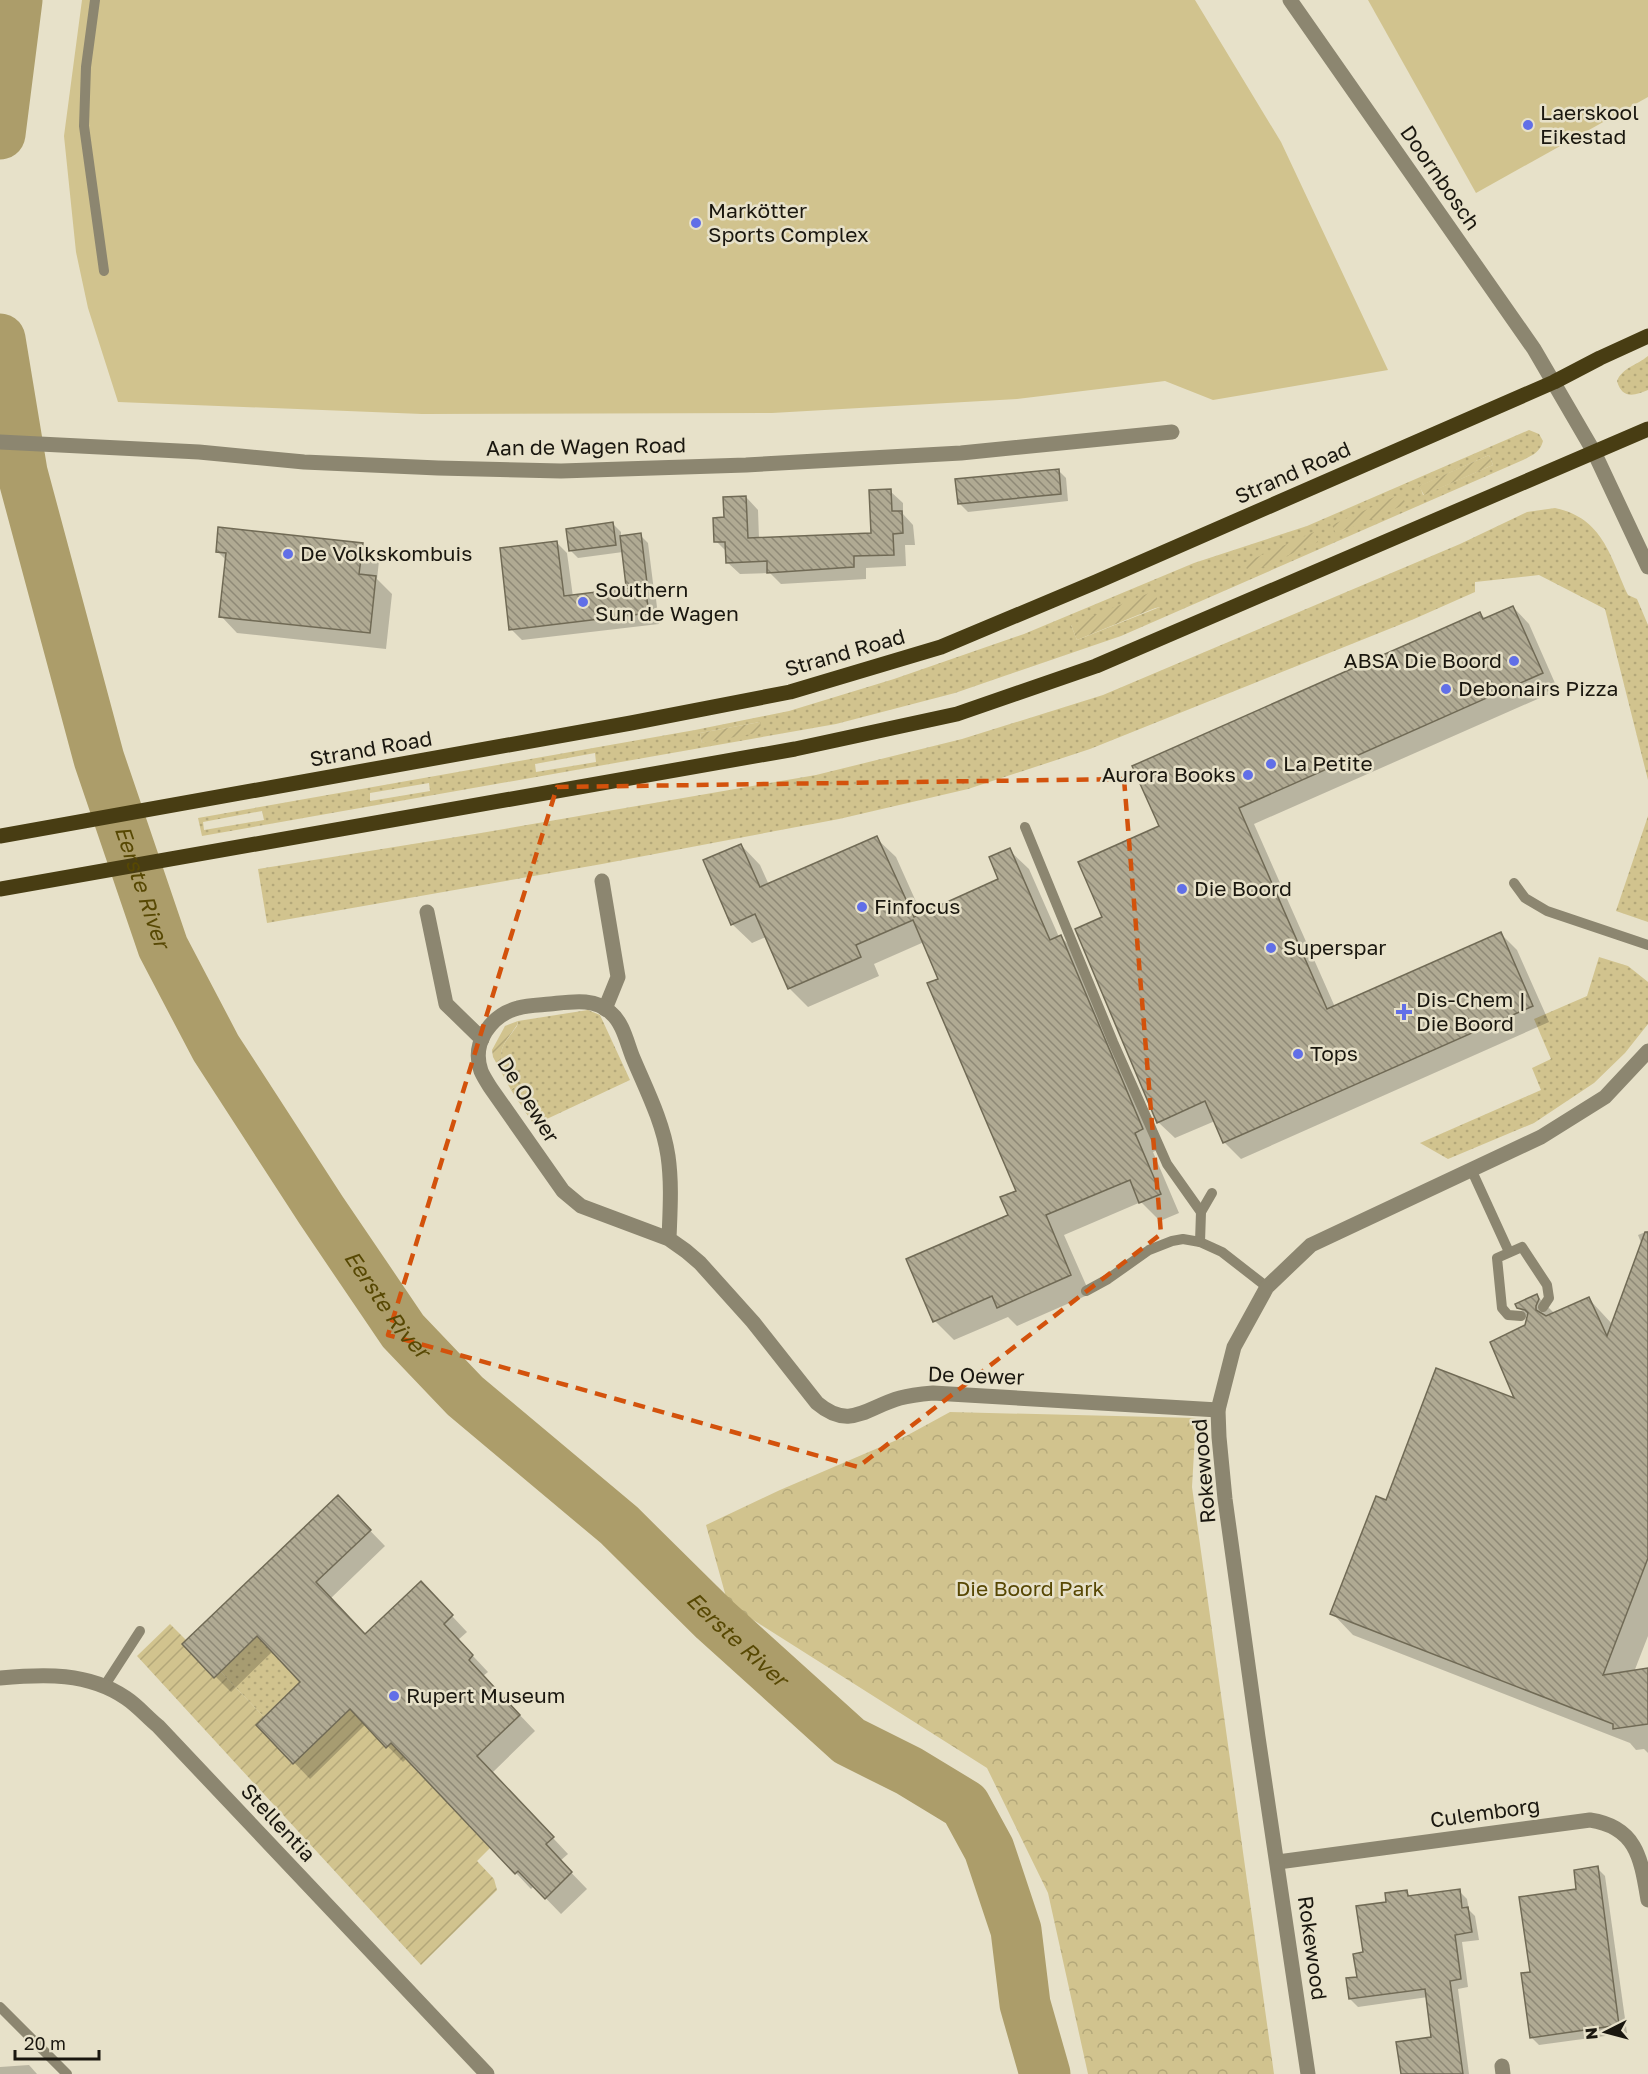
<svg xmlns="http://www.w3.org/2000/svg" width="1648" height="2074" font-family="'Golos Text',sans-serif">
<defs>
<pattern id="grass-dots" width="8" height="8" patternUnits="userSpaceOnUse" patternTransform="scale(1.5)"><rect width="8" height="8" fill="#d1c38e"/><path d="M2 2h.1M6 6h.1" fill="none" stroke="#b3a779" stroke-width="1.8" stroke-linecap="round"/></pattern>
<pattern id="park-crowns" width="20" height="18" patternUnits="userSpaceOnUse" patternTransform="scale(1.5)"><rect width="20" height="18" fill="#d1c38e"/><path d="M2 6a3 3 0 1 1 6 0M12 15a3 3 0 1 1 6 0" fill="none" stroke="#b3a779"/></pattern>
<pattern id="garden-furrows" width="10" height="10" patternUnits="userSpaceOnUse" patternTransform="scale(1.5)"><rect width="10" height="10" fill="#d1c38e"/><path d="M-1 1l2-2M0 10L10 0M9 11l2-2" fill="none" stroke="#b3a779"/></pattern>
<pattern id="building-back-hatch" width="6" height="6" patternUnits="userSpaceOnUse" patternTransform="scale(1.5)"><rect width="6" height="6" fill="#b0aa93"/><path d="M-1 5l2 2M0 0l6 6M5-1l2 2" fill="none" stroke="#8e8976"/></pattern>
</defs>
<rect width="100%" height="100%" fill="#e7e1c9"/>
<g fill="url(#grass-dots)" fill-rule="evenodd">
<path d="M1648,356V390C1634,396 1622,399 1617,381C1622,368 1637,365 1648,356Z"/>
<path d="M1529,430L1539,434L1543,441C1540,452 1533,455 1523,460L1121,636L955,693L836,724L202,836L198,818L695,730L789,711L894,679L1024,634L1194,563L1307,526ZM1489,455L1493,465L1423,495L1420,486ZM1160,607L1077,640L1071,625H1072ZM760,722L702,743L700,733ZM595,753L596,762L536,772L535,764ZM429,783L430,791L370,801V793ZM262,811L264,820L204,830L203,822Z"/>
<path d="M1555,508C1603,518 1610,556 1628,595L1637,599L1648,625V780L1605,609L1539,575L1475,582V592L1414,619L1090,749L968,789L839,819L602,864L267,923L258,869L481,833L816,775L962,739L1103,695L1460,544L1527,512Z"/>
<polygon points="1648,816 1648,922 1616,911"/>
<polygon points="1599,957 1628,966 1648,982 1648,1024 1625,1053 1594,1083 1534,1123 1448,1159 1420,1143 1541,1090 1532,1068 1551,1059 1534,1019 1587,996"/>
<path d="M588,1010L600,1015L630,1080L534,1125L511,1090L514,1087C513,1080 509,1076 505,1070C495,1049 506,1042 517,1026L518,1021Z"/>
<polygon points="257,1636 300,1682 264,1717 220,1671"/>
</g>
<polygon fill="url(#park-crowns)" points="950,1412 1196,1418 1192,1487 1274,2074 1088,2074 1048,1893 987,1768 728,1604 706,1525 780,1490 906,1436"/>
<g fill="url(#garden-furrows)">
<polygon points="1489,455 1493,465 1424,495 1419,486"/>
<polygon points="1401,494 1406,504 1336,534 1332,525"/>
<polygon points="1314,532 1318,542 1249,573 1244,563"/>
<polygon points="1154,591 1160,606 1077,640 1071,625"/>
<polygon points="760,722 762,732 702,743 700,733"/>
<path d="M518,1021L517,1025C506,1042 495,1049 505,1070C509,1076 513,1080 514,1087L511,1090L493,1057L492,1050L505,1026Z"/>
<polygon points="170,1624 186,1640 182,1644 220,1671 264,1717 256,1725 293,1764 350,1709 386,1747 391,1743 490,1848 477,1861 494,1879 497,1890 421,1965 137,1656"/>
</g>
<g fill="#d1c38e">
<polygon points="82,0 1195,0 1281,142 1388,370 1213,400 1165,381 1017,399 772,413 422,414 118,402 88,308 76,252 64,136"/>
<polygon points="1368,0 1648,0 1648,97 1476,193"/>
</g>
<g fill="#0003">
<polygon points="1058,470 1066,478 1068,501 968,512 960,504"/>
<polygon points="890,491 903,503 903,514 913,525 915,545 905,545 906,566 866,568 866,579 781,584 770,573 740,574 727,562 727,552 716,541 725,519 746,497 758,510 759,539 873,534"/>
<polygon points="613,524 621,532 621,537 640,535 648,543 654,591 648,591 656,599 659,624 522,640 511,629 556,542 567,553 573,597 632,589 627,585 623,552 578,558 570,550"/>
<polygon points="362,545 379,561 377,579 392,594 386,649 237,633 221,616 227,561 217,551"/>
<polygon points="1513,607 1529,624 1558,690 1254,824 1335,1007 1501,934 1517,950 1549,1022 1241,1159 1224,1142 1215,1121 1175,1138 1158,1122 1104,918 1160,827 1479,613 1486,619"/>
<polygon points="876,838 896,857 922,915 1000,879 1009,850 1029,869 1059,937 1061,937 1080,956 1161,1148 1153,1152 1179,1213 1160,1221 1141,1202 1064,1235 1090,1294 1017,1326 1008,1317 954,1340 935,1321 1010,1216 1018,1191 924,942 874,964 879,976 808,1007 789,988 766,937 752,943 732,924 741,845 760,865 769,885"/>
<polygon points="1648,1231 1648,1636 1634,1672 1648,1670 1648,1753 1644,1749 1636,1750 1630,1743 1353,1635 1332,1613 1387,1502 1516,1401 1528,1317 1518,1307 1537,1296 1555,1314 1589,1299 1613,1325 1642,1245 1638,1235"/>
<polygon points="353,1513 385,1546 330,1599 366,1636 436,1599 467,1632 458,1640 488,1672 483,1676 535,1731 492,1773 568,1854 560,1861 587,1889 561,1914 534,1886 531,1889 516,1873 407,1758 403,1762 366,1724 310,1779 258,1725 302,1682 273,1651 231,1692 215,1676"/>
<polygon points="1597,1868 1605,1876 1627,2033 1539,2045 1531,2037 1532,1973 1578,1890"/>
<polygon points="1459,1891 1467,1899 1469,1910 1475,1916 1479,1940 1462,1942 1468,1987 1458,1989 1469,2074 1402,2074 1433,2038 1428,1997 1358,2007 1350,1999 1359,1978 1364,1954 1388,1903 1406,1892 1412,1897"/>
<polygon points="29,2065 37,2074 0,2074 0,2067"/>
</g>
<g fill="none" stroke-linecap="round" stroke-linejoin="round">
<g stroke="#ac9d6a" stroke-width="51">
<polyline points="0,134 17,0"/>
<path id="s1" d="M0,339L22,472L99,759L163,947L216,1048L321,1210L403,1331L465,1396L619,1525L714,1619L849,1741L909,1771L965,1805L989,1849L1016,1930L1025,2004L1045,2074"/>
</g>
</g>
<g fill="url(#building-back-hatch)" stroke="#706a55" stroke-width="1.5">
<polygon points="1059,469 1061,494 958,504 955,479"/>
<polygon points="891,489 892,511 902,511 903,533 893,534 894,555 854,556 854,567 767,573 767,561 726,563 725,542 714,542 713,518 724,517 723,497 746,496 748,538 871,533 869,490"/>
<polygon points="613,522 616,545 569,551 566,529"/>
<polygon points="218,527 363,543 359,574 376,576 370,633 219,617 226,553 216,552"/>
<polygon points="641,533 647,583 626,586 620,536"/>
<polygon points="557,541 564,596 645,586 649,613 509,630 500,548"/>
<polygon points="1513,606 1543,673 1239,808 1327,1009 1501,932 1533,1006 1223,1143 1205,1101 1157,1123 1075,929 1102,917 1078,862 1159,826 1132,766 1480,612 1483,619"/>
<polygon points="877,836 914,917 998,879 989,857 1010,848 1050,940 1061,935 1143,1129 1135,1133 1161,1194 1139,1203 1130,1180 1046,1215 1071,1275 997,1308 992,1296 933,1322 906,1259 1008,1215 1000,1197 1016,1191 927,983 938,979 913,920 856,945 861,957 788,989 755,914 731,925 703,860 741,844 760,887"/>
<polygon points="1645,1232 1648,1232 1648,1558 1603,1675 1648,1668 1648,1724 1613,1729 1613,1724 1330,1614 1376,1496 1386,1500 1436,1368 1514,1398 1490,1342 1525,1325 1528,1313 1525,1310 1517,1308 1515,1304 1537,1294 1539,1299 1536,1306 1536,1310 1546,1316 1589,1297 1607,1336"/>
<polygon points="338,1495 371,1530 316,1582 365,1634 421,1581 453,1615 444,1624 473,1655 469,1660 520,1715 477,1756 554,1837 546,1844 572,1872 545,1899 518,1871 515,1874 391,1743 386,1748 350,1709 293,1764 256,1725 300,1682 257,1636 214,1678 182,1644"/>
<polygon points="1598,1866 1619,2025 1530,2038 1521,1973 1530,1972 1519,1897 1576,1889 1574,1870"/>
<polygon points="1460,1889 1462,1908 1468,1907 1472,1932 1455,1935 1461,1979 1450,1981 1463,2074 1401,2074 1396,2042 1431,2037 1425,1989 1349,1999 1346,1978 1357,1977 1353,1954 1363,1952 1356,1906 1386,1902 1385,1893 1407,1890 1408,1896"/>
</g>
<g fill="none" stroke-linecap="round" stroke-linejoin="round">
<g stroke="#8c8670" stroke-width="10">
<polyline points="95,0 86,67 84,126 104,271"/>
<polyline points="1025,827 1113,1042 1167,1164 1201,1212"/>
<polyline points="1514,883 1525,898 1547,911 1648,945"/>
<polyline points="1471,1169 1509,1252"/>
<polyline points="1212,1193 1201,1212 1200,1242 1222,1252 1267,1287"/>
<polyline points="1086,1291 1108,1279 1149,1250 1172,1241 1183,1239 1200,1242"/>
<polyline points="1521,1316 1508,1315 1502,1308 1497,1258 1522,1247 1547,1285 1549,1298 1543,1307"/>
<polyline points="105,1685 140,1631"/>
<polyline points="0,2007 67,2074"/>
</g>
<g stroke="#8c8670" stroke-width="15">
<polyline points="1290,0 1534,349 1594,452 1648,567"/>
<polyline points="0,442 199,452 304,462 438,468 561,471 746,465 961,453 1172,432"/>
<polyline points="602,881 618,977 605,1009"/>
<polyline points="427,912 446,1004 482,1039"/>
<path d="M669,1239C670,1211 672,1184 668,1156C663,1122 646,1089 633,1058C627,1043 623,1023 611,1013C595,997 570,1002 550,1004C540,1005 528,1005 518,1008C491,1015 471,1043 481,1071C483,1076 487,1082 490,1087L563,1191L581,1206L669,1239L686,1251L700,1263L753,1322L817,1403C850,1431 867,1407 900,1398C911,1395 922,1394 933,1393L1218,1410"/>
<path d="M0,1678C44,1674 88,1672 126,1698C138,1706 147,1717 158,1726L487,2074"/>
<path d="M1278,1862L1590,1820C1637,1827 1641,1859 1648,1900"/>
<polyline points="1502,2066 1503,2074"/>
<polyline points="1308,2074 1258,1737 1225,1499 1219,1437 1218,1410 1234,1347 1267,1287 1311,1245 1541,1137 1605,1097 1648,1051"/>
</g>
<g stroke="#483d13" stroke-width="15">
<polyline points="0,836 631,723 790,692 941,647 1096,582 1554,382 1600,358 1648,336"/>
<polyline points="0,889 795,749 957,714 1096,666 1648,429"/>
</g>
</g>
<path fill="none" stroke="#d3520c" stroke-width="4.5" stroke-dasharray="12 8" stroke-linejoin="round" d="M1124,779L1161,1234L858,1467L388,1335L557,787Z"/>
<g fill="#616fe7" stroke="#e7e1c9" stroke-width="2">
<circle cx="1528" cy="125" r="6"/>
<circle cx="696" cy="223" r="6"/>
<circle cx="288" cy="554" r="6"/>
<circle cx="583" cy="602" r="6"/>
<circle cx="1514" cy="661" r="6"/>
<circle cx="1446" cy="689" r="6"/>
<circle cx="1271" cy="764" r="6"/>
<circle cx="1248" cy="775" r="6"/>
<circle cx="1182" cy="889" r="6"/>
<circle cx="862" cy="907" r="6"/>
<circle cx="1271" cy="948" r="6"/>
<path d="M1401 1003h6v6h6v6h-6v6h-6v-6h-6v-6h6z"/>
<circle cx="1298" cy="1054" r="6"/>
<circle cx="394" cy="1696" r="6"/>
</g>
<g text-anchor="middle" stroke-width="5" stroke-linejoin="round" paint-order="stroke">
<g font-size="21" fill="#1a170f" stroke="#e7e1c9" text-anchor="start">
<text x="1540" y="120">Laerskool<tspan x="1540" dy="24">Eikestad</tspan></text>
<text x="708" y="218">Markötter<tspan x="708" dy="24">Sports Complex</tspan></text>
<text x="300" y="561">De Volkskombuis</text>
<text x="595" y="597">Southern<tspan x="595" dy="24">Sun de Wagen</tspan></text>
<text x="1502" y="668" text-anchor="end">ABSA Die Boord</text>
<text x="1458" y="696">Debonairs Pizza</text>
<text x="1283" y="771">La Petite</text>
<text x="1236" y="782" text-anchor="end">Aurora Books</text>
<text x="1194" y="896">Die Boord</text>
<text x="874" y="914">Finfocus</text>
<text x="1283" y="955">Superspar</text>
<text x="1416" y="1007">Dis-Chem |<tspan x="1416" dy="24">Die Boord</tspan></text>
<text x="1310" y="1061">Tops</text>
<text x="406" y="1703">Rupert Museum</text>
</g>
<g font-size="21" fill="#1a170f" stroke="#e7e1c9">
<text transform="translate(1440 178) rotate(55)" y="7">Doornbosch</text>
<text transform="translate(586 447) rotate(-1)" y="7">Aan de Wagen Road</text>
<text transform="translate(1293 473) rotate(-24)" y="7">Strand Road</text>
<text transform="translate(845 653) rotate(-16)" y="7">Strand Road</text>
<text transform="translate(371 749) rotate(-10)" y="7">Strand Road</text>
<text transform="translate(528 1100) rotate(58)" y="7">De Oewer</text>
<text transform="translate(976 1376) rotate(2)" y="7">De Oewer</text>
<text transform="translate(1204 1471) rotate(-95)" y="7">Rokewood</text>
<text transform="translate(1485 1813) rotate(-8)" y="7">Culemborg</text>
<text transform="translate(278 1823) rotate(47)" y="7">Stellentia</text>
<text transform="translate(1312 1948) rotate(82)" y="7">Rokewood</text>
</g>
<g font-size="21" fill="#574703" stroke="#e7e1c9">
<text x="1030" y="1596">Die Boord Park</text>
</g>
<g font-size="22" font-style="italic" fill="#574803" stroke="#e7e1c9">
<text dy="8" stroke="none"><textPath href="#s1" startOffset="567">Eerste River</textPath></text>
<text dy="8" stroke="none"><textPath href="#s1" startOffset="1053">Eerste River</textPath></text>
<text dy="8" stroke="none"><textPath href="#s1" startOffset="1539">Eerste River</textPath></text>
</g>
</g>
<g transform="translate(1606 2032) rotate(264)" stroke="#e7e1c9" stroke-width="4.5" paint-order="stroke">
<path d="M0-4.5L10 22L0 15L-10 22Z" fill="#1a170f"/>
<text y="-9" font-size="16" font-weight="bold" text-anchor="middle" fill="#1a170f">N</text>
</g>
<path d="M15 2050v9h84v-9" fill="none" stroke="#1a170f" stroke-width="3"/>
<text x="24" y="2050" font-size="18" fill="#1a170f" stroke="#e7e1c9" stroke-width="4.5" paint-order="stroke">20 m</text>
</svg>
